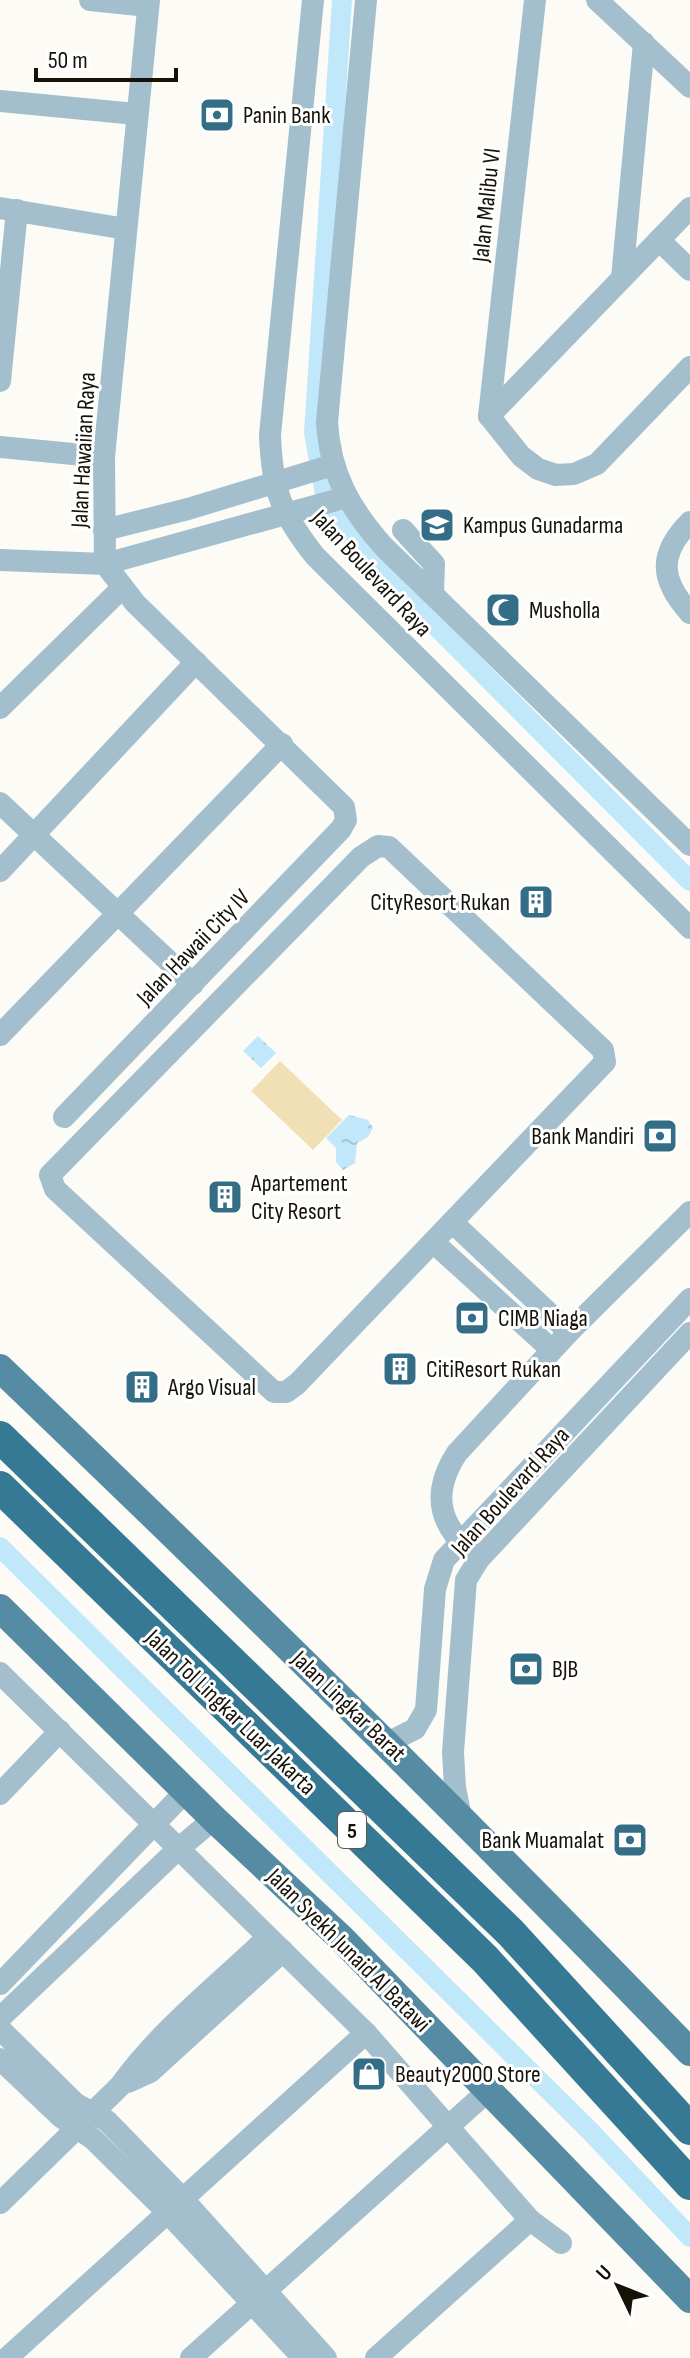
<svg xmlns="http://www.w3.org/2000/svg" width="690" height="2358" font-family="'Sofia Sans Condensed',sans-serif">
<defs>
<pattern id="water-ripples" width="26" height="14" patternUnits="userSpaceOnUse" patternTransform="scale(2)"><rect width="26" height="14" fill="#c0e8fa"/><path d="M2 4q2-2 4 0t4 0M15 11q2-2 4 0t4 0" fill="none" stroke="#a4c6d5"/></pattern>
</defs>
<rect width="100%" height="100%" fill="#fdfbf5"/>
<polygon fill="#f1e0b6" points="280,1061 342,1120 313,1150 251,1091"/>
<g fill="url(#water-ripples)">
<polygon points="258,1036 276,1053 261,1068 243,1051"/>
<polygon points="349,1115 368,1120 373,1128 368,1137 357,1143 355,1163 343,1170 336,1162 336,1148 326,1138"/>
</g>
<g fill="none" stroke-linecap="round" stroke-linejoin="round">
<g stroke="#c0e8fa" stroke-width="20">
<polyline points="342,0 314,433 326,499 358,548 690,881"/>
<polyline points="0,1547 590,2131 690,2237"/>
</g>
<g stroke="#a3bfcd" stroke-width="22">
<polyline points="90,0 148,6"/>
<path d="M313,0L270,435C272,490 281,513 315,556L690,928"/>
<path d="M366,0L327,422C330,474 350,509 384,547L690,845"/>
<polyline points="597,0 690,87"/>
<polyline points="0,101 136,114"/>
<polyline points="0,208 126,229"/>
<polyline points="659,240 690,270"/>
<polyline points="622,278 644,43"/>
<polyline points="0,381 17,210"/>
<polyline points="489,416 535,0"/>
<polyline points="489,416 690,208"/>
<polyline points="489,416 521,456 538,469 556,475 574,474 597,464 690,367"/>
<polyline points="0,447 104,457"/>
<path d="M690,522C658,554 660,580 690,613"/>
<polyline points="104,530 188,509 333,465"/>
<polyline points="403,530 434,564 433,592"/>
<polyline points="0,560 105,564 347,497"/>
<polyline points="0,708 122,588"/>
<polyline points="0,803 193,984"/>
<polygon points="378,846 389,847 603,1050 605,1062 297,1384 286,1392 274,1392 55,1189 50,1175 361,857"/>
<polyline points="0,871 196,662"/>
<polyline points="0,1035 282,744"/>
<polyline points="64,1117 341,829 346,820 344,807 135,603 105,564 104,457 149,0"/>
<polyline points="452,1222 569,1332"/>
<polyline points="433,1242 552,1350"/>
<path d="M470,1551C436,1521 433,1490 457,1453L569,1332L690,1212"/>
<polyline points="0,1673 366,2033 530,2220 561,2243"/>
<polyline points="387,1743 415,1729 426,1710 435,1589 444,1560 690,1299"/>
<polyline points="0,1794 60,1731"/>
<polyline points="461,1817 455,1788 453,1752 466,1580 479,1559 690,1333"/>
<polyline points="0,1984 186,1791"/>
<polyline points="0,2018 178,1849 214,1819"/>
<polyline points="0,2029 76,2104 107,2121 182,2198 326,2358"/>
<polyline points="0,2059 61,2117 93,2139 167,2212 303,2358"/>
<polyline points="128,2082 150,2072 283,1951"/>
<path d="M0,2203L120,2086C160,2030 218,1985 268,1937"/>
<polyline points="7,2358 366,2033"/>
<polyline points="191,2358 489,2090"/>
<polyline points="376,2358 530,2220"/>
</g>
<g stroke="#558ca4" stroke-width="28">
<path d="M0,1368C234,1592 465,1818 690,2052"/>
<polyline points="0,1608 214,1819 342,1939 690,2299"/>
</g>
<g stroke="#357995" stroke-width="32">
<polyline points="0,1437 511,1933 690,2129"/>
<polyline points="0,1487 485,1959 690,2184"/>
</g>
</g>
<defs>
<symbol id="bank-square" viewBox="-11 -11 22 22"><rect x="-9" y="-9" width="18" height="18" rx="4" fill="#336e86" stroke="#fff"/><path d="M-6-4H6V4H-6ZM0-2.3a2.3 2.3 0 1 0 0 4.6a2.3 2.3 0 1 0 0-4.6Z" fill="#fff"/></symbol>
<symbol id="university-square" viewBox="-11 -11 22 22"><rect x="-9" y="-9" width="18" height="18" rx="4" fill="#336e86" stroke="#fff"/><path d="M0-5L7-2L0 1L-7-2ZM-4 1L0 2.5L4 1V4Q0 6-4 4Z" fill="#fff"/></symbol>
<symbol id="mosque-square" viewBox="-11 -11 22 22"><rect x="-9" y="-9" width="18" height="18" rx="4" fill="#336e86" stroke="#fff"/><path d="M3.5-4.9A6 6 0 1 0 3.5 4.9A5 5 0 1 1 3.5-4.9Z" fill="#fff"/></symbol>
<symbol id="building-square" viewBox="-11 -11 22 22"><rect x="-9" y="-9" width="18" height="18" rx="4" fill="#336e86" stroke="#fff"/><path d="M-4-6H4V6H1V3H-1V6H-4ZM-2.5-4.3h1.7v1.8h-1.7ZM.8-4.3h1.7v1.8H.8ZM-2.5-1h1.7V.8h-1.7ZM.8-1h1.7V.8H.8Z" fill="#fff"/></symbol>
<symbol id="shop-square" viewBox="-11 -11 22 22"><rect x="-9" y="-9" width="18" height="18" rx="4" fill="#336e86" stroke="#fff"/><path d="M-5-2.5h2.3a2.7 3.5 0 0 1 5.4 0H5L5.5 6h-11ZM-1.5-2.5h3a1.5 2.3 0 0 0-3 0Z" fill="#fff"/></symbol>
</defs>
<g fill-rule="evenodd">
<use href="#bank-square" x="197" y="95" width="40" height="40"/>
<use href="#university-square" x="417" y="505" width="40" height="40"/>
<use href="#mosque-square" x="483" y="590" width="40" height="40"/>
<use href="#building-square" x="516" y="882" width="40" height="40"/>
<use href="#bank-square" x="640" y="1116" width="40" height="40"/>
<use href="#building-square" x="205" y="1177" width="40" height="40"/>
<use href="#bank-square" x="452" y="1298" width="40" height="40"/>
<use href="#building-square" x="380" y="1349" width="40" height="40"/>
<use href="#building-square" x="122" y="1367" width="40" height="40"/>
<use href="#bank-square" x="506" y="1649" width="40" height="40"/>
<use href="#bank-square" x="610" y="1820" width="40" height="40"/>
<use href="#shop-square" x="349" y="2054" width="40" height="40"/>
</g>
<g text-anchor="middle" stroke-width="6" stroke-linejoin="round" paint-order="stroke">
<rect fill="#fff" stroke="#5c5952" stroke-width="2" x="338" y="1812" width="28" height="36" rx="6"/>
<g font-size="22" font-weight="bold" fill="#161208">
<text x="352" y="1838">5</text>
</g>
<g font-size="24" fill="#161208" stroke="#fff" text-anchor="start">
<text x="243" y="123">Panin Bank</text>
<text x="463" y="533">Kampus Gunadarma</text>
<text x="529" y="618">Musholla</text>
<text x="510" y="910" text-anchor="end">CityResort Rukan</text>
<text x="634" y="1144" text-anchor="end">Bank Mandiri</text>
<text x="251" y="1191">Apartement<tspan x="251" dy="28">City Resort</tspan></text>
<text x="498" y="1326">CIMB Niaga</text>
<text x="426" y="1377">CitiResort Rukan</text>
<text x="168" y="1395">Argo Visual</text>
<text x="552" y="1677">BJB</text>
<text x="604" y="1848" text-anchor="end">Bank Muamalat</text>
<text x="395" y="2082">Beauty2000 Store</text>
</g>
<g font-size="24" fill="#161208" stroke="#fff">
<text transform="translate(486 205) rotate(-84)" y="8">Jalan Malibu VI</text>
<text transform="translate(83 450) rotate(-87)" y="8">Jalan Hawaiian Raya</text>
<text transform="translate(372 573) rotate(47)" y="8">Jalan Boulevard Raya</text>
<text transform="translate(193 947) rotate(-46)" y="8">Jalan Hawaii City IV</text>
<text transform="translate(510 1491) rotate(-48)" y="8">Jalan Boulevard Raya</text>
<text transform="translate(349 1706) rotate(44)" y="8">Jalan Lingkar Barat</text>
<text transform="translate(231 1712) rotate(44)" y="8">Jalan Tol Lingkar Luar Jakarta</text>
<text transform="translate(349 1950) rotate(45)" y="8">Jalan Syekh Junaid Al Batawi</text>
</g>
</g>
<g transform="translate(618 2286) rotate(313)" stroke="#ffffff" stroke-width="6" paint-order="stroke">
<path d="M0-6L14 30L0 20L-14 30Z" fill="#161208"/>
<text y="-12" font-size="22" font-weight="bold" text-anchor="middle" fill="#161208">U</text>
</g>
<path d="M36 68v12h140v-12" fill="none" stroke="#161208" stroke-width="4"/>
<text x="48" y="68" font-size="24" fill="#161208" stroke="#ffffff" stroke-width="6" paint-order="stroke">50 m</text>
</svg>
